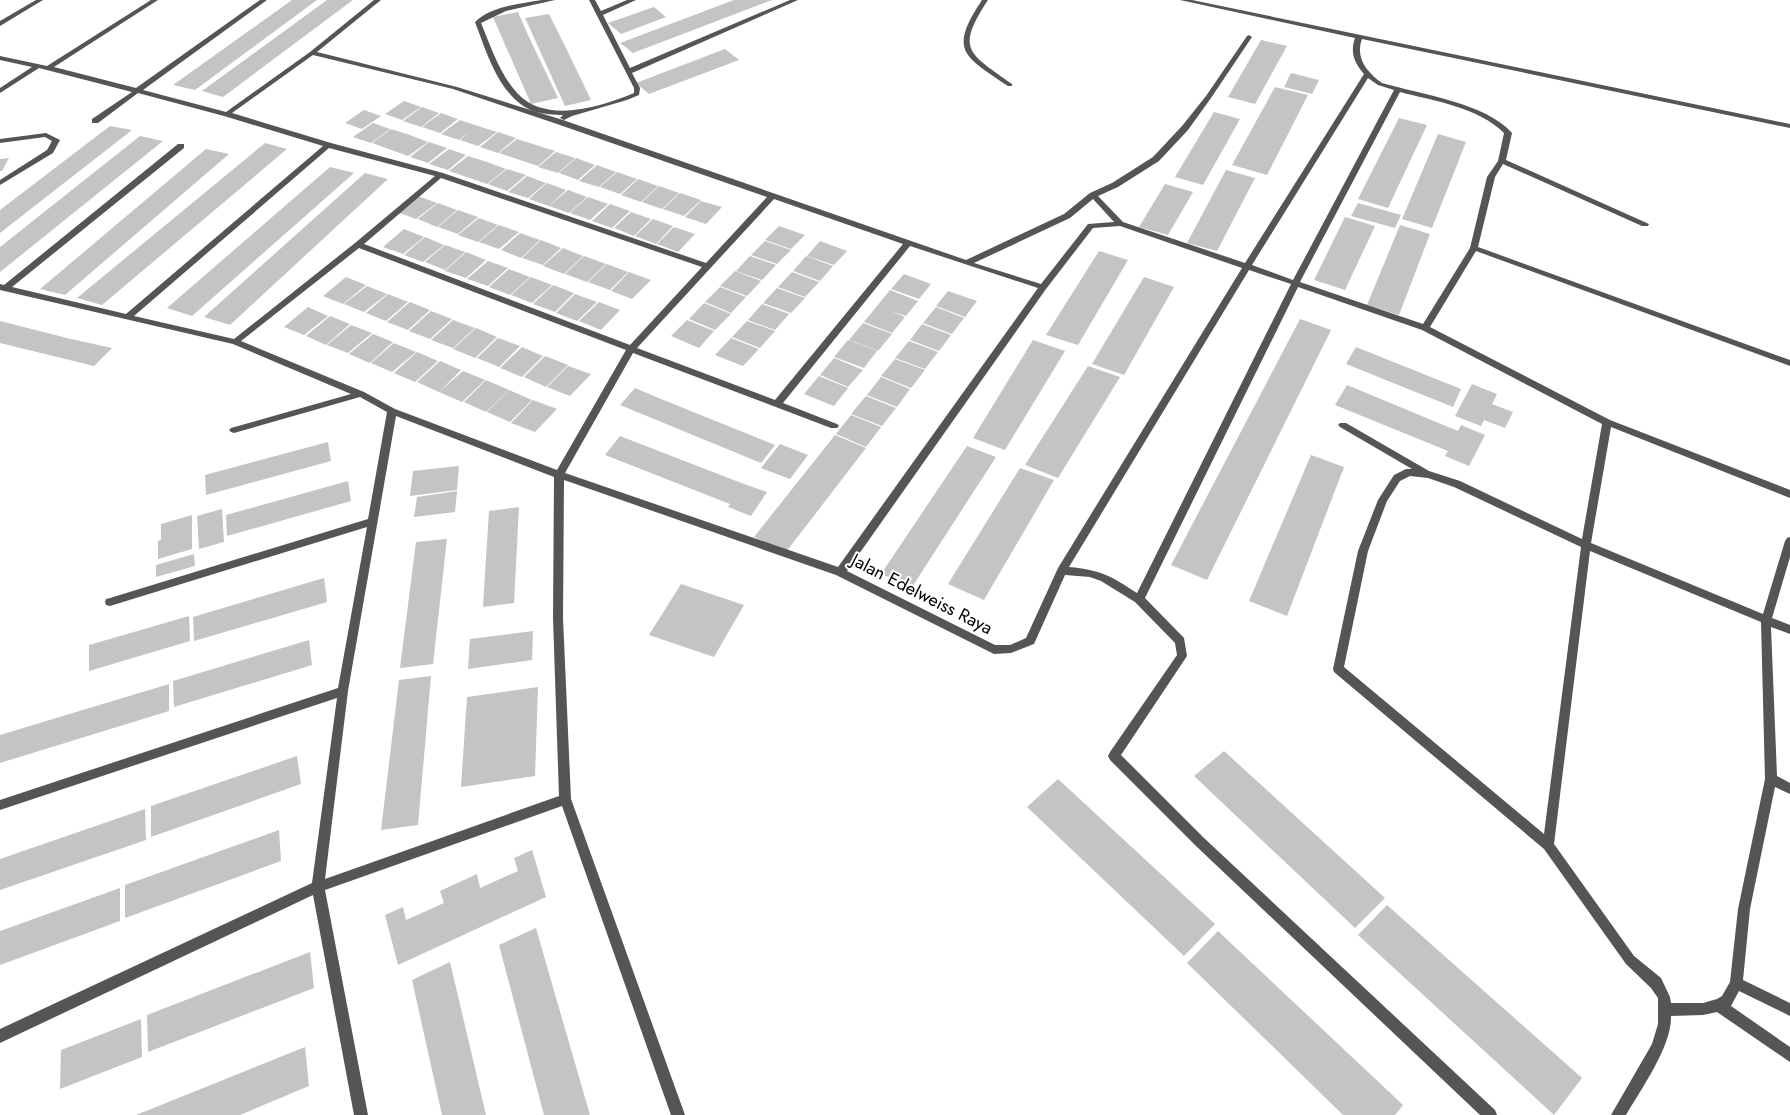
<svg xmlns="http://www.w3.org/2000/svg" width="1790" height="1115" font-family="Jost,sans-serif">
<rect width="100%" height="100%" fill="#fff"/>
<g fill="#c4c4c4">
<polygon points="292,0 317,0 195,90 173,85"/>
<polygon points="327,0 353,0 223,97 202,91"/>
<polygon points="734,0 772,0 633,53 620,43"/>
<polygon points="654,7 666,17 621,34 608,23"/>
<polygon points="518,12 528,35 558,98 531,104 493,17"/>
<polygon points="549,14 566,48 591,100 565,106 525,18"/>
<polygon points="1261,40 1287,46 1255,104 1228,97"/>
<polygon points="725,49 739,60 649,94 636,83"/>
<polygon points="1291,73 1319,80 1312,94 1284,87"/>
<polygon points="1275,87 1308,95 1267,175 1232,165"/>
<polygon points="404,101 421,107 402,120 385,114"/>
<polygon points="422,107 439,113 421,127 403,121"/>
<polygon points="364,110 381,116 362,129 345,123"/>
<polygon points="1214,112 1240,119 1203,185 1175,177"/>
<polygon points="441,113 458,119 440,133 422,127"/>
<polygon points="1399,118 1427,125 1388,208 1358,199"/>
<polygon points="460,120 478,126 497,132 478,146 460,140 470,131 459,140 441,134"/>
<polygon points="373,123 390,129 371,143 353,137"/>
<polygon points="110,126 132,130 0,233 0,210"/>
<polygon points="391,129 410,135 428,142 408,156 372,143"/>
<polygon points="498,132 516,138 498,153 480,147"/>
<polygon points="1438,134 1466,142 1432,228 1402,219"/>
<polygon points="140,136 163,141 0,272 0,247"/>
<polygon points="517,139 555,151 538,166 499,153"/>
<polygon points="429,142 447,148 428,163 410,157"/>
<polygon points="265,143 287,149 102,305 77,298"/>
<polygon points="206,149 229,154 65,295 40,289"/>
<polygon points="449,149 466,155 448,170 429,164"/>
<polygon points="556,152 575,158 558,173 538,167"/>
<polygon points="468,156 487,162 506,169 487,184 449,171"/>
<polygon points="9,158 2,171 0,171 0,159"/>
<polygon points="576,158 595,165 578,180 559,173"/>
<polygon points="597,165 616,172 599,187 579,181"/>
<polygon points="330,167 354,173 192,316 167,308"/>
<polygon points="507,169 526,175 507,191 488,184"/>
<polygon points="1226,170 1255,178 1217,251 1187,243"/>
<polygon points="617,172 637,179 620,194 600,187"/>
<polygon points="365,173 388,179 230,325 204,317"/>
<polygon points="527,176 546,183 528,198 508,192"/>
<polygon points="638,179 658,186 641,202 621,195"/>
<polygon points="547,183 566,190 549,206 529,199"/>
<polygon points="1165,184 1193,192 1168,235 1139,227"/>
<polygon points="659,186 679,193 662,209 642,202"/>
<polygon points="568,190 587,197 569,213 549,206"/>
<polygon points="680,193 701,200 684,216 663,209"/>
<polygon points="418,196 437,203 416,219 397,212"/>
<polygon points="588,197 608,204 590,220 570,213"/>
<polygon points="701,201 722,207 706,224 685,217"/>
<polygon points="438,203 457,210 437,227 418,219"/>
<polygon points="1358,203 1401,215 1395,228 1351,216"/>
<polygon points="610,204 630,211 612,228 592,221"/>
<polygon points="458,210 478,217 458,234 438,227"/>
<polygon points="631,212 651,219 634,236 614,228"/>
<polygon points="1345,217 1375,226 1345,290 1314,280"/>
<polygon points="479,218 498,225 478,242 458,235"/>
<polygon points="653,219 673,226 656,244 635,236"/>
<polygon points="499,225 519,232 499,249 479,242"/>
<polygon points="1400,225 1430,234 1399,315 1367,305"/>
<polygon points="779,226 805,235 791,249 765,240"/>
<polygon points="674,227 695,234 678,252 657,244"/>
<polygon points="404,229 424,237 403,254 383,247"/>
<polygon points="520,233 540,240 521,258 501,250"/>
<polygon points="425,237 444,245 423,262 404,255"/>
<polygon points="541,240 561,248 543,265 522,258"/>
<polygon points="765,241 791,250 777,264 751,255"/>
<polygon points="820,241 847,251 834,265 807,256"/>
<polygon points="445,245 465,252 445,270 425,262"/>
<polygon points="563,248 583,256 564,274 543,266"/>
<polygon points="1099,251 1128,260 1078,345 1046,335"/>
<polygon points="466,252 486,260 466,278 445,271"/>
<polygon points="584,256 606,264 587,282 565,274"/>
<polygon points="750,256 776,265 762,280 736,271"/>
<polygon points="806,256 833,266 820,281 793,271"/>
<polygon points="488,261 508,268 488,286 467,279"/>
<polygon points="607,264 628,272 610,290 588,282"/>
<polygon points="509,269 530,277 510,295 489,287"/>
<polygon points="735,271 761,281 747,296 720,286"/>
<polygon points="629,272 651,280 632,299 611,291"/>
<polygon points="792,272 819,282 805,297 778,287"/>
<polygon points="904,274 931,284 919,299 891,289"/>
<polygon points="346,277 366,285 343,304 323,296"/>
<polygon points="531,277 552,285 532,303 511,295"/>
<polygon points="1144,277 1174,287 1124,375 1092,364"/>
<polygon points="553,285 574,293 555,312 533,304"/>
<polygon points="367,286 387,294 364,312 344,304"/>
<polygon points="720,287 746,297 731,313 705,302"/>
<polygon points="777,288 805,298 791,313 763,303"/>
<polygon points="890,290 918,301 906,316 891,311 905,317 892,333 864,322"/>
<polygon points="948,291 977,301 965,317 936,306"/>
<polygon points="388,294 408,302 386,321 366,313"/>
<polygon points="575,294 597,302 577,321 556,313"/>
<polygon points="410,302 430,310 408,330 387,322"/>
<polygon points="599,302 620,310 601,330 579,321"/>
<polygon points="704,303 731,314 715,330 689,319"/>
<polygon points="762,304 789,314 775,330 748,320"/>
<polygon points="308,307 328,316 304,335 284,327"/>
<polygon points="936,307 964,318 952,334 923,323"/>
<polygon points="431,311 452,319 430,339 409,331"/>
<polygon points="330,316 350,324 326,345 306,336"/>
<polygon points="1300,319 1331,330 1207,580 1171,565"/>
<polygon points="453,320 475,328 453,348 431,340"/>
<polygon points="687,320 714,331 699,348 671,336"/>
<polygon points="0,321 71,339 112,348 94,366 0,343"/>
<polygon points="747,321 775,331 760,348 732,337"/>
<polygon points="863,323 892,334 878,351 849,340"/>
<polygon points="922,324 951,335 939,351 910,340"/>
<polygon points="351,325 372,333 348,353 327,345"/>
<polygon points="476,328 497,337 475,358 453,349"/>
<polygon points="373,334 393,342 370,363 349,354"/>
<polygon points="498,338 520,346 499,367 477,358"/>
<polygon points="731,338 759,349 743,366 715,355"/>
<polygon points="848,340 877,351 864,368 834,357"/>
<polygon points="1033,340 1065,351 1005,450 973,438"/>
<polygon points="909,341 938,352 925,369 895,358"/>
<polygon points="394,343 416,352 392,372 371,363"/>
<polygon points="522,347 543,356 522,377 500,368"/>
<polygon points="1356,347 1461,389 1453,407 1346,364"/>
<polygon points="417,352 438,361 415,382 394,373"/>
<polygon points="545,356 568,365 546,387 524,377"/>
<polygon points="834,358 863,370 848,387 820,375"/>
<polygon points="895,359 925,370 911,388 881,376"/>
<polygon points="440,361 461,370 439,392 417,382"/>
<polygon points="568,366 591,374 570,396 547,387"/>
<polygon points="1088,366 1120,377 1058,478 1025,465"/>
<polygon points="463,371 485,380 462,402 439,392"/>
<polygon points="819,376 848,388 834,406 804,394"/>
<polygon points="881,377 910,389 897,407 867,395"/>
<polygon points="486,380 509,390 486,412 464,402"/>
<polygon points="1472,384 1497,394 1492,404 1513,412 1505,428 1484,420 1481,426 1455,416"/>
<polygon points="1347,385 1458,431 1461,425 1485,435 1469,466 1445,456 1448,451 1335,405"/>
<polygon points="635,388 661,399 775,445 761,463 620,405"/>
<polygon points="509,390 532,400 510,422 487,412"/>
<polygon points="866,396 896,408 882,426 851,414"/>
<polygon points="533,400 557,409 535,432 511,423"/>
<polygon points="851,415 881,427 866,447 836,434"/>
<polygon points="835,435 866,448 786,552 754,537"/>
<polygon points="620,436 744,484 767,492 751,516 728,507 730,504 605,455"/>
<polygon points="328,442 331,461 206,495 205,475"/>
<polygon points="780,444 808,455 790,479 761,468"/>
<polygon points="967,446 996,457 912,587 881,574"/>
<polygon points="1311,455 1344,467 1287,616 1249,601"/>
<polygon points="459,466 457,490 410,496 413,471"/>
<polygon points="1020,468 1054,480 984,600 948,584"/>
<polygon points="348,481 351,501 227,536 226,515"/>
<polygon points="457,491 455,512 414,517 417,497"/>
<polygon points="519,507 514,603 483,607 489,511"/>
<polygon points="222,509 224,542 199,549 197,516"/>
<polygon points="192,515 192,549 158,559 158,541 161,540 161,524"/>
<polygon points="447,539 433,664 400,668 416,542"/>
<polygon points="194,554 195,566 156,577 156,565"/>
<polygon points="324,578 327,602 194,641 193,617"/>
<polygon points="681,584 744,605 714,657 649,635"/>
<polygon points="189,616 190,641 89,671 89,645"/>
<polygon points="533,631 532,660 468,669 470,639"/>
<polygon points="309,640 312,665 174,707 173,681"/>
<polygon points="431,676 418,825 381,830 399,680"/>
<polygon points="169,684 169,711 0,763 0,735"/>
<polygon points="538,687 535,776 461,787 467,697"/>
<polygon points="1224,751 1385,898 1355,928 1194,776"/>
<polygon points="297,756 301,784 151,837 151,806"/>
<polygon points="1058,779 1215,924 1184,956 1027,807"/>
<polygon points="145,809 146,840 0,890 0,859"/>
<polygon points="279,830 281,861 125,918 125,885"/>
<polygon points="532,850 546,897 398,965 385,915 403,907 406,920 444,903 440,891 477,874 480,888 518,871 514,858"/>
<polygon points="120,888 120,921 0,965 0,931"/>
<polygon points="1387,905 1582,1078 1554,1115 1358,935"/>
<polygon points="536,928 548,970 590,1115 544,1115 499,945"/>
<polygon points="1218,931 1403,1105 1395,1115 1343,1115 1187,963"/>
<polygon points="310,952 314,988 148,1052 147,1015"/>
<polygon points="450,962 486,1115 442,1115 412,980"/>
<polygon points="141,1019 142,1057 60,1089 61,1050"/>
<polygon points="305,1047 309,1086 240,1115 136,1115"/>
</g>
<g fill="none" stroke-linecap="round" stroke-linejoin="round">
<g fill="#555" fill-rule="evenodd">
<polygon points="36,0 43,0 0,26 0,21"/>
<path d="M151,0H158L54,67L136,88L260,0H267L143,90L226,112L310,52L374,0H381L317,52L457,87L563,120L966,260L1064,214L1090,193L1112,183L1153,157L1182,126L1206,96L1247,36L1249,35L1252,37L1211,98L1188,130L1159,161L1118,187L1098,196L1123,222L1245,263L1364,74C1354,63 1350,52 1355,38L1180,0H1192L1790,124V128L1362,39C1355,58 1367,72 1382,83C1420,94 1486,103 1512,133L1506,160L1649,224L1648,226H1642L1503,164L1495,177L1478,247L1790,360V366L1476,251L1430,327L1610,420L1790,490V498L1611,427L1591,543L1763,614L1785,541L1787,538L1790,537V557L1772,618L1790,625V634L1771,627L1777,776L1790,783V794L1775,787L1750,909L1743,980L1790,1003V1016L1739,991L1731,1006L1790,1047V1062L1717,1012L1703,1015L1671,1016C1672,1046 1641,1089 1626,1115H1611L1652,1044L1658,1024V998L1651,988L1626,964L1544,849L1334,672L1333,669L1358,551L1378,500L1394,475L1406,469H1412L1340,427L1338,425L1340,423H1346L1429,471L1460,481L1582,539L1602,424L1422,330L1298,287L1145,598L1184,638L1187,656L1121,755L1204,838L1495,1110L1497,1115H1480L1196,846L1110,760L1108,756L1110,752L1177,655L1175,643L1135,602L1101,581L1090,577L1065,575L1034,644L1011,653L994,654L836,575L564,480L563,618L571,799L685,1115H671L562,806L325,890L368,1115H354L313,895L0,1043V1029L312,883L337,698L0,810V800L338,688L367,527L110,606L106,605L105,602L106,599L110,598L368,519L387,412L360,397L234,433L231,432L229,430L231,428L351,394L233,344L0,290V284L4,285L178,144H184V148L12,287L126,314L323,146L224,116L138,93L98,123H92V119L132,92L39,68L0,93V88L32,67L0,60V56L47,66ZM313,55L453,89L557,124L767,197L706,263L443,173L331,143L232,113ZM1368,78L1378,85L1394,90L1293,280L1252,265ZM1400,92C1434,101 1478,107 1504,133L1498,161L1487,177L1470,248L1423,324L1300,282ZM329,148L435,176L355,243L234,339L134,316ZM441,178L702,267L630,345L364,244ZM774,199L903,244L775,400L637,348ZM1093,199L1114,222L1088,224L1041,284L974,263L1070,218ZM1120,226L1242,268L1058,568L1026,638L1010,645H995L847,571L1046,289L1093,228ZM910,246L1038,288L838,567L565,473L633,353L831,428H837L839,426L837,424L783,403ZM359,248L626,350L557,470L395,409L364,392L241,341ZM1249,270L1291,284L1137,593C1111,576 1101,570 1069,567ZM396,416L554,477L553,618L559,796L325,879L348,691ZM1410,476L1428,478L1454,487L1581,547L1544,834L1344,667L1368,551L1387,501L1400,481ZM1590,551L1761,622L1765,779L1738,909L1730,982L1722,996L1717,999L1703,1003H1671L1670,997L1661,978L1634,956L1554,844Z"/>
<path d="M542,0H555L506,11L481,23C491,47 500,75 518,94C547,124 600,107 634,93V88L589,0H595L601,11L627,0H636L603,15L630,68L790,0H798L632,73L640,88L639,95L627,100L572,116L564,120L560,118L563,115C554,115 544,114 536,112C500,100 487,53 475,22C492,6 519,4 542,0Z"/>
<path d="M982,0H988C955,50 969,53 1012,84V86H1008C964,56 948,51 982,0Z"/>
<polygon points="46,133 60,140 53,153 0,185 0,180 47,150 52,141 45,137 0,143 0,139"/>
</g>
</g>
<g text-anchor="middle" stroke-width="4" stroke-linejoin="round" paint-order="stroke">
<g font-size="18" fill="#000" stroke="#fff">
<text transform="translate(922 594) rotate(27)" y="6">Jalan Edelweiss Raya</text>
</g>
</g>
</svg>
